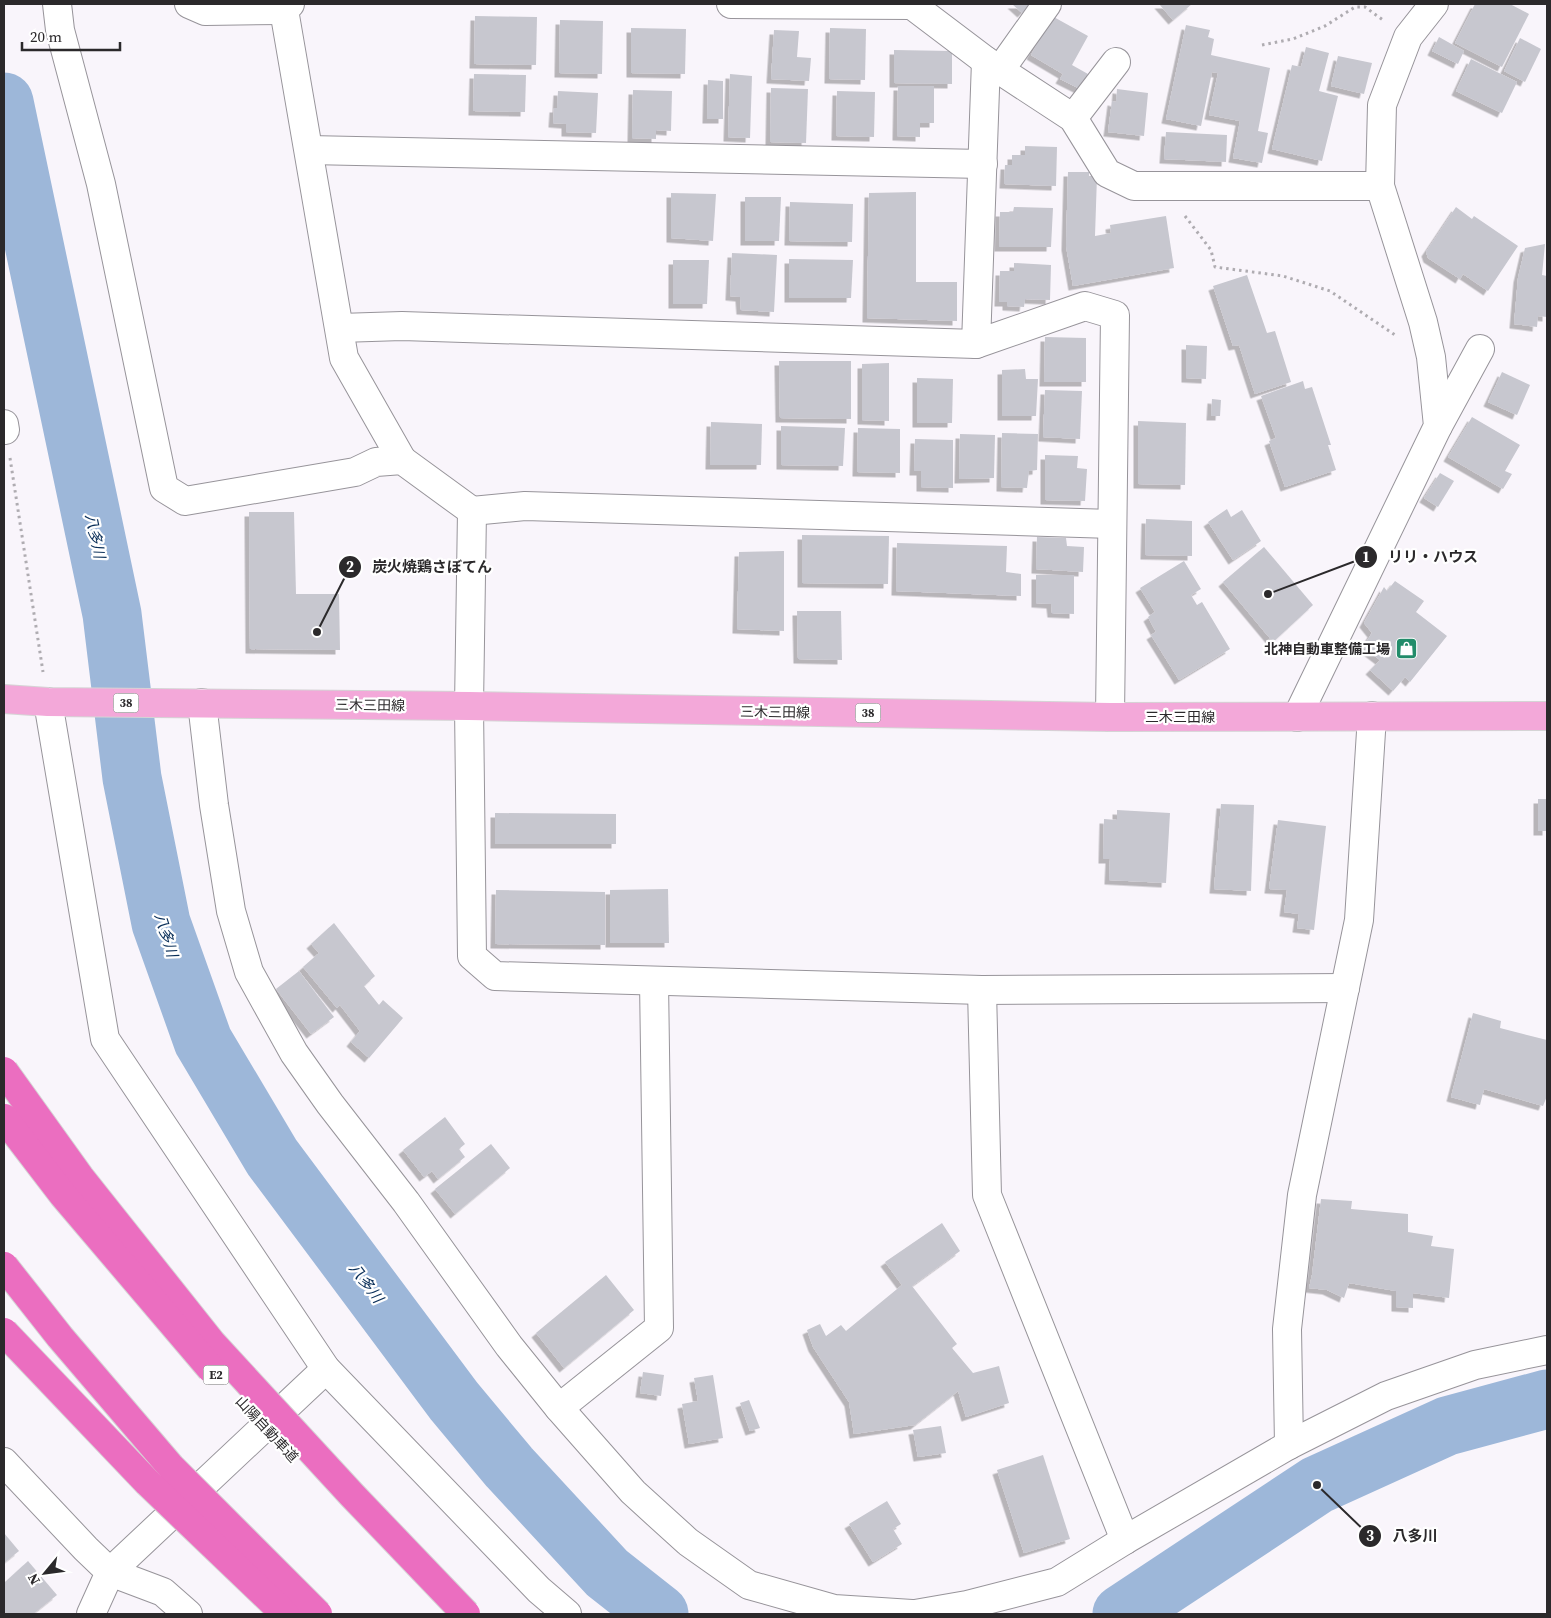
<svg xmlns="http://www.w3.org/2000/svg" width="1551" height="1618" font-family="'Source Serif 4','Noto Sans JP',serif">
<defs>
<filter id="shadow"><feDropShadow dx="-4.5" dy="4.5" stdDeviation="0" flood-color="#0004"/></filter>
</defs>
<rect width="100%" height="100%" fill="#f9f5fb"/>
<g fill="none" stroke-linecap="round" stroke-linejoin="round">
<g stroke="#9db7d9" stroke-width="59">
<polyline points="4,102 112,614 132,778 161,923 203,1041 272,1157 454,1401 509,1467 607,1573 659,1614"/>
<polyline points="1122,1614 1317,1485 1447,1426 1547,1399"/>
</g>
</g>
<g fill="#c7c7cf" filter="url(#shadow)">
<polygon points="1012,4 1031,4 1022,13"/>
<polygon points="1159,4 1192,4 1173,20"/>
<polygon points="1475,4 1510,4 1529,14 1502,67 1455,43"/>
<polygon points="475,16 537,17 536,65 474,64"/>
<polygon points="1052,16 1088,36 1072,65 1088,74 1080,89 1060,79 1063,74 1031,55"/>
<polygon points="560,20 603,21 602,74 559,73"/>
<polygon points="1186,25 1210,30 1208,37 1214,39 1211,55 1270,68 1258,131 1268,133 1262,163 1233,158 1240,121 1209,115 1218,73 1212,72 1201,126 1166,119"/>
<polygon points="631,28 686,29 685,74 631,73"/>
<polygon points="830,28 866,29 865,80 829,79"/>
<polygon points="774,30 799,31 797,57 811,58 809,81 771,79"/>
<polygon points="1439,37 1464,51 1458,64 1432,51"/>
<polygon points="1520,38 1541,49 1525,82 1504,71"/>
<polygon points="1306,47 1329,53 1319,91 1338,96 1322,161 1272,149 1292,65 1301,67"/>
<polygon points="894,50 952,51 952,84 894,83"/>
<polygon points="1338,56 1372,63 1364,94 1331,86"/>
<polygon points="1471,59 1517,82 1502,113 1456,91"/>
<polygon points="474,74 526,75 525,112 473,111"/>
<polygon points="730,74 752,76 750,138 728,137"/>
<polygon points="708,80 723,81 723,119 707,119"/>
<polygon points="898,86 934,86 934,123 920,123 920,137 897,136"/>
<polygon points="771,88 808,89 806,143 770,142"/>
<polygon points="1117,89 1148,93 1144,136 1108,132 1112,101 1116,102"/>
<polygon points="633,90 672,91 671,131 656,130 656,139 632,138"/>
<polygon points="558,91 598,93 596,133 566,132 566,124 553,123 554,108 557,108"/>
<polygon points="837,91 875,92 874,137 836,136"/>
<polygon points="1166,132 1227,135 1226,162 1164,159"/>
<polygon points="1025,146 1057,147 1056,186 1004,184 1005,165 1012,165 1012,155 1025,155"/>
<polygon points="1068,172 1089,172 1089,176 1097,176 1095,236 1111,233 1110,225 1166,216 1174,268 1073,286 1066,246"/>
<polygon points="916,192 916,282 957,282 957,321 867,318 869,193"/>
<polygon points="671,193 716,194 713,241 671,238"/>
<polygon points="745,197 781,197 779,241 745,241"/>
<polygon points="790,202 853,204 852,242 789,241"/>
<polygon points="1014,207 1053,208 1051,247 999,247 1000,212 1013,212"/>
<polygon points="1456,207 1472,219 1474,216 1518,246 1488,291 1463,274 1460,279 1428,258 1426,252"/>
<polygon points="1545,244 1542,275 1547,276 1547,317 1538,316 1537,327 1514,324 1518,278 1525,248"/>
<polygon points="732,253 777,255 774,312 741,310 740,297 730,296"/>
<polygon points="789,259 853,260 851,298 789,298"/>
<polygon points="673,260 709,260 707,304 673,304"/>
<polygon points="1014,263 1051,265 1050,300 1025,299 1024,307 1007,306 1007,302 999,302 1000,271 1014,271"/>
<polygon points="1247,275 1267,333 1275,331 1291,382 1255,394 1239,345 1233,346 1213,286"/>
<polygon points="1045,337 1086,338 1086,382 1044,382"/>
<polygon points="1186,345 1207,346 1206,379 1186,378"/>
<polygon points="779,361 851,361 851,419 780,418"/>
<polygon points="889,363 889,421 862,420 862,364"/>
<polygon points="1025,369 1026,379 1038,379 1036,416 1002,416 1002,370"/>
<polygon points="1502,372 1530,385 1517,415 1488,402"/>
<polygon points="917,378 953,379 952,423 917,423"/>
<polygon points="1303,381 1305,389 1312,387 1331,445 1328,445 1336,470 1285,487 1269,441 1276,438 1261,396"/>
<polygon points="1045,390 1082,391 1080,439 1043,437"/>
<polygon points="1212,399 1221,400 1220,416 1211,416"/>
<polygon points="1472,417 1520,445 1505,471 1512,474 1503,489 1448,457"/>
<polygon points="1138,421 1186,423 1185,485 1138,484"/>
<polygon points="711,422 762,424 761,465 710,465"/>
<polygon points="781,426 845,428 843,466 781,465"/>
<polygon points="858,428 900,429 900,473 857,472"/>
<polygon points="1002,433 1038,434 1037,470 1029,471 1027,488 1001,487"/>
<polygon points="960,434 995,435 994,478 959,479"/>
<polygon points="915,439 953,440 953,488 921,487 921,471 914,471"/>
<polygon points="1045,455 1078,456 1077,468 1087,469 1085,501 1045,500"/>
<polygon points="1440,473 1454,481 1438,507 1424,498"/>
<polygon points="1227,509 1231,517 1242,510 1261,541 1233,560 1208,522"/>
<polygon points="249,512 294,512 296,594 339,594 340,650 250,649"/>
<polygon points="1146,519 1192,521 1192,556 1145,555"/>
<polygon points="802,535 889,536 888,584 802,583"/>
<polygon points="1037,537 1066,538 1067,546 1084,547 1083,572 1036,569"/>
<polygon points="897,543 1007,546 1006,572 1021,574 1021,596 896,591"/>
<polygon points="1264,547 1313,605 1273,642 1223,582"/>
<polygon points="784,551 784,631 737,629 739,552"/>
<polygon points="1184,561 1201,589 1191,595 1197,605 1202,602 1230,649 1179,680 1151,635 1156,632 1148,617 1155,612 1140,588"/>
<polygon points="1036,575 1074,575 1074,614 1052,613 1051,604 1036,603"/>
<polygon points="1395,581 1424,601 1416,612 1447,636 1410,682 1405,677 1393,691 1370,670 1380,660 1363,647 1372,633 1364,623 1384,587 1387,591"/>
<polygon points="797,611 841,611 842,660 798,659"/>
<rect x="1538" y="799" width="9" height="32"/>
<polygon points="1221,804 1254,805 1251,891 1214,889"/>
<polygon points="1117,810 1170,813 1166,883 1109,880 1110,859 1103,859 1104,819 1117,820"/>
<polygon points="495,813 616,814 616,844 495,844"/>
<polygon points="1278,820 1326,826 1314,930 1297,928 1299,914 1284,912 1287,890 1269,889"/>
<polygon points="668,889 669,943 610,943 610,890"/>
<polygon points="496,890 605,892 605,945 495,944"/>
<polygon points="334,923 375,976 364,986 379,1005 383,1000 403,1018 369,1058 351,1042 360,1031 340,1005 337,1008 303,967 319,953 311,944"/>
<polygon points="299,971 334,1017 311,1034 276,989"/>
<polygon points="1473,1013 1501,1021 1500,1028 1547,1040 1547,1096 1543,1106 1484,1089 1480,1105 1451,1097"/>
<polygon points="445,1117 465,1144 459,1149 465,1157 438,1179 432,1171 424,1177 403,1150"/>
<polygon points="491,1144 510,1168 455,1214 435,1189"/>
<polygon points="1321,1199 1352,1201 1351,1209 1408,1214 1408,1232 1433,1236 1431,1246 1454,1249 1449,1298 1413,1293 1413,1308 1396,1307 1396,1291 1349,1283 1344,1298 1327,1290 1309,1288 1312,1275"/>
<polygon points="942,1223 960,1251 912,1286 957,1344 952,1348 973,1373 999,1366 1009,1403 966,1417 958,1391 915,1425 854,1434 849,1402 813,1347 807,1330 820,1324 826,1336 841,1325 846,1331 902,1285 885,1262"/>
<polygon points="606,1275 634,1310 564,1368 536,1333"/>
<polygon points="643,1372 664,1375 661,1396 640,1393"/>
<polygon points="713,1375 723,1438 689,1444 682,1404 698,1401 694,1378"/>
<polygon points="749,1400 760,1428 750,1431 740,1403"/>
<polygon points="941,1426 946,1453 918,1457 913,1430"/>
<polygon points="1043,1455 1070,1539 1024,1553 997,1470"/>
<polygon points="887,1501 901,1524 893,1529 902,1544 873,1562 849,1524"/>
<polygon points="4,1533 19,1551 4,1563"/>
<polygon points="28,1561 57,1595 33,1614 4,1614 4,1583"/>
</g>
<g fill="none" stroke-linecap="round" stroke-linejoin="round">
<defs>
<g id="street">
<polyline points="57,4 60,30 101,184 164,488 185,501 355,472 376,462 402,460 472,511 469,706 472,956 495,976 982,990 1345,988"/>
<polyline points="189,4 205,11 283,10 290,4"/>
<polyline points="283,4 344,358 402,460"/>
<polyline points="731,4 912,5 986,61 1073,118 1107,173 1134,186 1380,186"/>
<polyline points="986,61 976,344 1085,306 1115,315 1110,717"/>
<polyline points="1000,70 1047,4"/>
<polyline points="1073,118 1116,62"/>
<polyline points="309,150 983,164"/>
<polyline points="340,328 402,326 976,344"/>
<polyline points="4,424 5,430 4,430"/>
<polyline points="1438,426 1480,349"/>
<polyline points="472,511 525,506 1112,524"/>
<polyline points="48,702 105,1039 326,1369 539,1590 567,1614"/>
<polyline points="202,703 214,805 231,911 249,972 294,1053 330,1104 406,1202 509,1346 559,1408 633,1492 688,1542 749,1585 834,1609 912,1614"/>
<polyline points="1297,717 1438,426 1431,357 1423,322 1380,186 1382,105 1408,37 1434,4"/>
<polyline points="982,990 987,1195 1125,1540"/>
<polyline points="559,1408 659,1328 654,981"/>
<polyline points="1289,1445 1287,1329 1302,1195 1359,920 1372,716"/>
<polyline points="4,1462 86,1549 110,1572 163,1592 188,1614"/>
<polyline points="110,1572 326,1369"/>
<polyline points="915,1614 967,1605 1057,1582 1125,1540 1289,1445 1386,1396 1475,1365 1547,1350"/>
</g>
<polyline id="secondary" points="91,1614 110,1572"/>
<polyline id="primary" points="4,699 48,702 469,706 1110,717 1547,716"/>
</defs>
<use href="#street" stroke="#97949a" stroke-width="30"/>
<use href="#secondary" stroke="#97949a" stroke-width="30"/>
<use href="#primary" stroke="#d5d4d5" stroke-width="30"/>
<g stroke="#afacb1" stroke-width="3" stroke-dasharray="2.5 4" stroke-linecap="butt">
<polyline points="1262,45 1293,39 1325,26 1355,7 1365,7 1383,20"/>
<polyline points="1185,216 1211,250 1215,267 1283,276 1330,291 1395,335"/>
<polyline points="10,458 43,672"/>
</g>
<use href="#street" stroke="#fff" stroke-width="28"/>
<use href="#secondary" stroke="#fff" stroke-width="28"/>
<use href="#primary" stroke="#f3a8d9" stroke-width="28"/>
<defs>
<g id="highway-bridge">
<polyline points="4,1071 80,1177 212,1343 352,1495 466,1614"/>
<polyline points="4,1118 63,1195 211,1369"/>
<polyline points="4,1266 60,1337 171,1467 318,1614"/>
<polyline points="4,1332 148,1483 285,1614"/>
</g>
</defs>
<use href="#highway-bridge" stroke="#d5d4d5" stroke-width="30" stroke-linecap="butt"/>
<use href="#highway-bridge" stroke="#eb6ec0" stroke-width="28"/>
</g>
<defs>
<symbol id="shop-square" viewBox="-11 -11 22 22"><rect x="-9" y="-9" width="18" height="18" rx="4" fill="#228c6a" stroke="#fff"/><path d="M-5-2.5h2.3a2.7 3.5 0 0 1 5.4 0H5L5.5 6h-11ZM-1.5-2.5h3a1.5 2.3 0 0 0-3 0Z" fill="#fff"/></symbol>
</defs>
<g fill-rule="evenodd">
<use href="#shop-square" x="1394" y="636" width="25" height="25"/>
</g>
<g text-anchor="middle" stroke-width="4.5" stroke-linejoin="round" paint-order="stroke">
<g fill="#fff" stroke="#6b696b" stroke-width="1">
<rect x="113.5" y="693.5" width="25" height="19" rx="4"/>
<rect x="855.5" y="703.5" width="25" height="19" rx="4"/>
<rect x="203.5" y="1365.5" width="25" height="19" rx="4"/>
</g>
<g font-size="12" font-weight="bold" fill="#2b292b">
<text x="126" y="707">38</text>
<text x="868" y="717">38</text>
<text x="216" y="1379">E2</text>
</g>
<g font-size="14" font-weight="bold" fill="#2b292b" stroke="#fff" text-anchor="end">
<text x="1390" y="654">北神自動車整備工場</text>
</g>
<g font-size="14" fill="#2b292b" stroke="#fff">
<text transform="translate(370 705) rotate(1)" y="5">三木三田線</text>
<text transform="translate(775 712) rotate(1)" y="5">三木三田線</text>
<text x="1180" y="722">三木三田線</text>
<text transform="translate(267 1429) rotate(47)" y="5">山陽自動車道</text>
</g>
<g font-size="15" font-style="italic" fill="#092e58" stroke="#fff">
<text transform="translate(95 536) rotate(78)" y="5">八多川</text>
<text transform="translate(166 935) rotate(73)" y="5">八多川</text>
<text transform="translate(366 1283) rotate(53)" y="5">八多川</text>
</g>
</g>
<path fill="none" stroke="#2b292b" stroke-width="2" d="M1268 594L1366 557M317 632L350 567M1317 1485L1370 1536"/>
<g fill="#2b292b" stroke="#fff" stroke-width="2">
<circle cx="1268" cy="594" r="5"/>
<circle cx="317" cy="632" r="5"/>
<circle cx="1317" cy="1485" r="5"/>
<circle cx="1366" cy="557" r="12"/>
<circle cx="350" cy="567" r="12"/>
<circle cx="1370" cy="1536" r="12"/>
</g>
<g font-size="15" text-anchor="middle" font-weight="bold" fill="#fff">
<text x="1366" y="562">1</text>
<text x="350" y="572">2</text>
<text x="1370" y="1541">3</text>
</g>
<g font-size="15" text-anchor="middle" font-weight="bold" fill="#2b292b" stroke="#fff" stroke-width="4.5" stroke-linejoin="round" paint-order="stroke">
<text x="1433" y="562">リリ・ハウス</text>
<text x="432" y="572">炭火焼鶏さぼてん</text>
<text x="1415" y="1541">八多川</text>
</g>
<rect width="1551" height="1618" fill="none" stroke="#2b292b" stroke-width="10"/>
<g transform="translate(45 1573) rotate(241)" stroke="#ffffff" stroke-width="4" paint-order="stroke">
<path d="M0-4L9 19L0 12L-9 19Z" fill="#2b292b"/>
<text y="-8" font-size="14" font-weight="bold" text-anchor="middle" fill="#2b292b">N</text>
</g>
<path d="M22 42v8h98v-8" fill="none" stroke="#2b292b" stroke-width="2.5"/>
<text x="30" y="42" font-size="15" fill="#2b292b" stroke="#ffffff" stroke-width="4" paint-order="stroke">20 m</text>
</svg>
